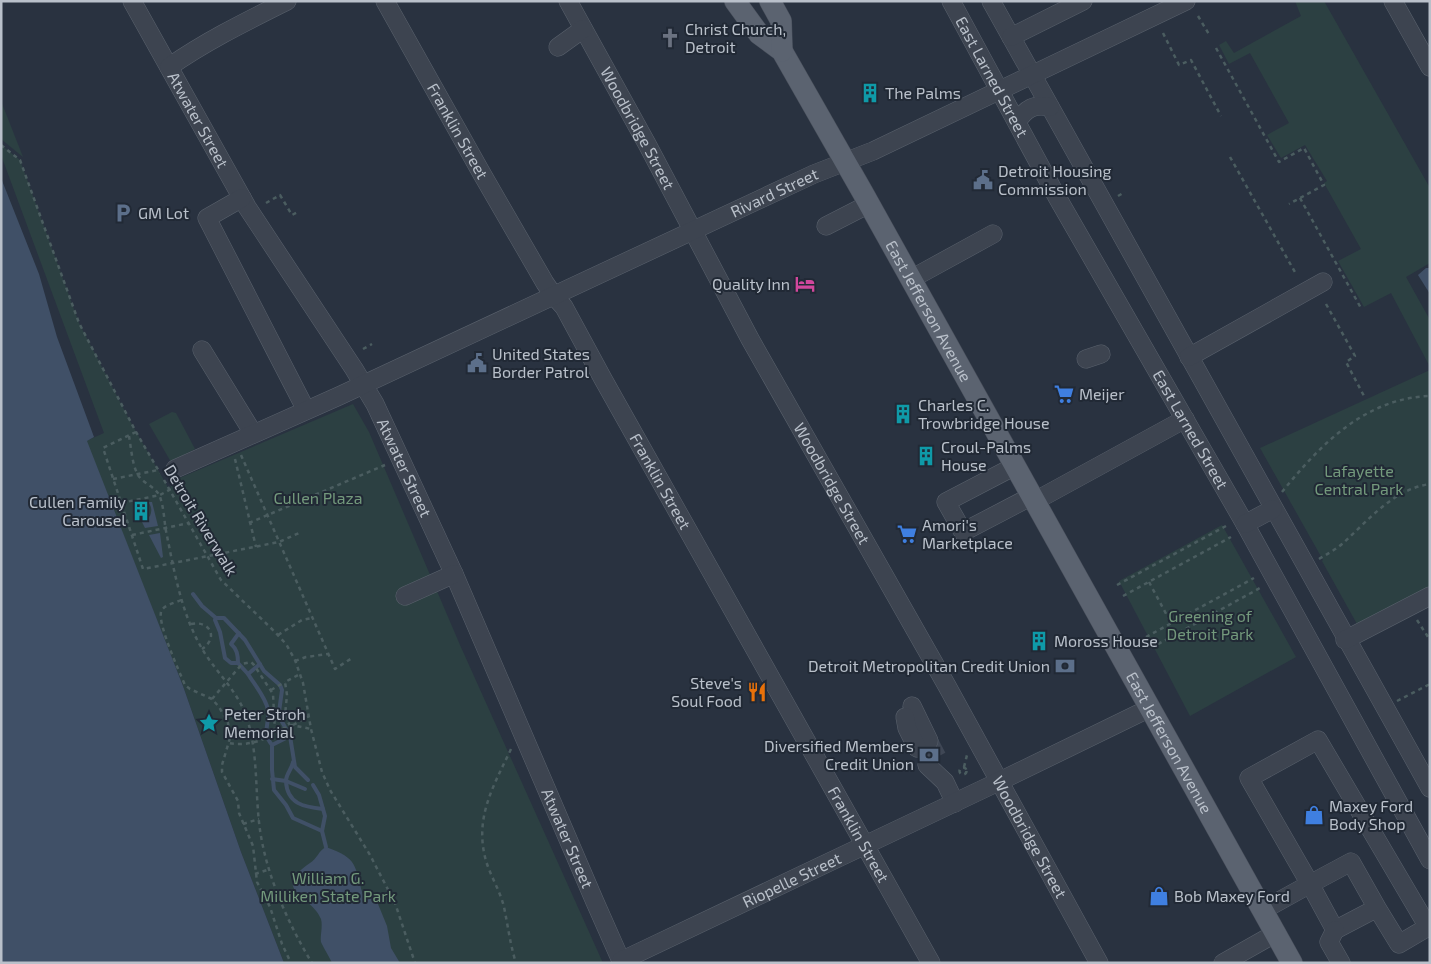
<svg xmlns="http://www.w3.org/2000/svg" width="1431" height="964" font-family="'Exo 2',sans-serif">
<rect width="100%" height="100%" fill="#293240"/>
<g fill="#2c4042">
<polygon points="1295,1 1324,1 1430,188 1430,263 1406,277 1430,320 1430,367 1391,293 1364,307 1338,261 1361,249 1324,183 1327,181 1305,145 1281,158 1267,135 1289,123 1250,53 1229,64 1219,45 1226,41 1234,53 1301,16"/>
<polygon points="1,101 23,157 1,139"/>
<polygon points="1,145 20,160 79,323 130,421 169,489 175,480 353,404 369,432 460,645 603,963 284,963 241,852 183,686 86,441 104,433 1,155"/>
<polygon points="1430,370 1430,587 1357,624 1322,561 1323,560 1260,448"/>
<polygon points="172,412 176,413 195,449 171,462 149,424"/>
<polygon points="1222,525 1296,657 1190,716 1119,581"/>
</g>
<g fill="#405067">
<polygon points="1,178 39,274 57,337 94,437 87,441 183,686 241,852 284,963 1,963"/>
<polygon points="1426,268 1430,268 1430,294 1418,275"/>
<path d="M148,502H152L158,526L145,528L142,522L150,516C152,511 152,507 148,502Z"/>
<polygon points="160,533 163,557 161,558 149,535"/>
<path d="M326,847C359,859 354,865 363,895L375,899L378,904L387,926L391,948L400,963H332C330,958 322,945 321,942C320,935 323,927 321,919C313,896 269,891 310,863C317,859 319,850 326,847Z"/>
</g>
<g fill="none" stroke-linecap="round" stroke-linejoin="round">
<g stroke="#405067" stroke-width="4">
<polyline points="193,594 202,606 216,618 224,618 245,640 264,671 280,685 282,690 279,712 281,720 290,736 295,767 308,780"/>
<polyline points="216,618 215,620 220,632 225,658 231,663 238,663"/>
<path d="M239,633L231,644C237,649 238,655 238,663L248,674"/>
<path d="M260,664L248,674C254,684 266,698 268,710C270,724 261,732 272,745V770L274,790L286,805L293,818L322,831"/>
<polyline points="272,745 290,736"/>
<path d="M293,762C292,769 286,774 286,781C287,804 304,807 323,809"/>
<polyline points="272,779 286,781 305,789"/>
<polyline points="313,785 319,795 325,816 322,831 326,847"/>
</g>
<polyline stroke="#3f4755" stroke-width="18" stroke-dasharray="18 9" stroke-linecap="butt" points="929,741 938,758"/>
<defs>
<g id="minor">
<path id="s1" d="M132,1L247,207L354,369L375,404L454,574L595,902L622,963"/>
<path id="s2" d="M385,1L482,174L545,283L554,296L564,307L603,379L931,963"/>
<path id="s3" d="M568,1L647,144L750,339L947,686L1099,963"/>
<path id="s4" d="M951,1L1057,197L1245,524L1430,860"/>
<polyline points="991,1 1430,788"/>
<polyline points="1393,1 1430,67"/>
<polyline points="1011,37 1083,1"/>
<polyline points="558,47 583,29"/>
<path d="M169,67C206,41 247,21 287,1"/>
<path d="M1017,122C1026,108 1034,104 1050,107"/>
<polyline points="242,198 207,218 306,410"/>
<polyline points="826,226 869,204"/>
<polyline points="911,279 993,234"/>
<polyline points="202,350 253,433"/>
<polyline points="1189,357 1323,282"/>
<polyline points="1086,359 1101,354"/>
<polyline points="1015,466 946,502 963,532 1032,496"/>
<path id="s5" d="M175,469L339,396L814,174L873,151L1186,1"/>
<polyline points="1035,501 1185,419"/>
<polyline points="1245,524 1273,509"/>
<polyline points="405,596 454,574"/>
<polyline points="1345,640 1430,596"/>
<polyline points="912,706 929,741"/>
<polyline points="905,717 907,728 917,748"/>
<polyline points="927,765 945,782 955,803"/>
<polyline points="1263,910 1310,884 1335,930 1377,908 1399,944 1428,927 1318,740 1249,778 1310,884 1351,862 1377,908"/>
<polyline points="1335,930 1329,942 1341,963"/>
<path id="s6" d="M621,961L998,782L1150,708"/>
<polyline points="1223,963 1276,933"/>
</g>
<g id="major">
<path id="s7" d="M735,1L759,34L782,51L863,193L1292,963"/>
<polyline points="770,1 781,21 782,51"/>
</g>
</defs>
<use href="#minor" stroke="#5a626d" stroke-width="19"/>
<use href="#major" stroke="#464d59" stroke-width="22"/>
<g stroke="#4b5d60" stroke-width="2.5" stroke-dasharray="4 4" stroke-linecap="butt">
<polyline points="1198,16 1210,36"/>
<polyline points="1163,33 1179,65 1191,60 1221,116"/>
<polyline points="1216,48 1279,162 1304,148 1324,185 1289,204"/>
<polyline points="1,145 20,160 79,323 136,432 160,473"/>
<polyline points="1230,157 1296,274"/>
<polyline points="1118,196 1125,192"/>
<polyline points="1300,198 1362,310"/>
<polyline points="266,203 280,195 292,215 298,212"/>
<polyline points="1326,304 1355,356 1346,362 1364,396"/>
<polyline points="363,349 372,344"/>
<polyline points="136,432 103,448 143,569 279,542 299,533"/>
<path d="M129,436C131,447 132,463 137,473C141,483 157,487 160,497C164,508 164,520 166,531C174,570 181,612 201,647C214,670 235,688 245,713C258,747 255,786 259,822C264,870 287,922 312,963"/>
<polyline points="241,455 335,669 352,658"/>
<polyline points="235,459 256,547"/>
<polyline points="113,479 158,470"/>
<polyline points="164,480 221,580 274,631 286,644 295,660 303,683 311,729 322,772 330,790 370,855 395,903 415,963"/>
<path d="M1282,492C1320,445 1365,398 1430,396"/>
<polyline points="121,503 160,495 180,484"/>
<polyline points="249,523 385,465"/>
<polyline points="132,535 189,523"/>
<path d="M1319,559C1327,554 1335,550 1342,544C1368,521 1393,489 1430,484"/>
<polyline points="1149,582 1171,623"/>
<polyline points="1117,585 1226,526"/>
<polyline points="1123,596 1231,537"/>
<path d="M181,600C175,603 163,605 161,612C158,625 179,671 185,685L190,689L212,699L219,707L228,723L230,738L222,765V772L238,801L239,813L253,846L257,882L270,907L282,944L291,963"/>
<polyline points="1417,620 1430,640"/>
<path d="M191,624C210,620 219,638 202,649"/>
<polyline points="278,635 302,620 312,618"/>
<polyline points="1146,637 1254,578"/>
<polyline points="1151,648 1260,588"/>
<polyline points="295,661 306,657 328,654"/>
<polyline points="271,690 285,682"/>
<path d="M212,699L242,664L251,662L254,665L273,694L275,732C263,742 245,746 229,743"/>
<polyline points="1397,701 1430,684"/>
<polyline points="293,725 309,716"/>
<polyline points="290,726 285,715 287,695 285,682 300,674"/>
<polyline points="275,732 292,725 311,729"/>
<path d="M511,749C494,785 475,816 485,857C489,874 500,890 504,907C508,926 510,944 516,963"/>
<polyline points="964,767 967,755"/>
<circle cx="963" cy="771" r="3.5"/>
<polyline points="243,824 259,819"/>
<polyline points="255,874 270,869"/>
</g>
<use href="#minor" stroke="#3d4450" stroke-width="18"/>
<use href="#major" stroke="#5b6370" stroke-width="21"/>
</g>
<defs>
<symbol id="church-bare" viewBox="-9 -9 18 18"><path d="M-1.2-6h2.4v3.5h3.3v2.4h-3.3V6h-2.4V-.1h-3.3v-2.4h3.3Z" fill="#6b7280" stroke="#212935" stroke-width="2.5" paint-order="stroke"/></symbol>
<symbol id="building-bare" viewBox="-9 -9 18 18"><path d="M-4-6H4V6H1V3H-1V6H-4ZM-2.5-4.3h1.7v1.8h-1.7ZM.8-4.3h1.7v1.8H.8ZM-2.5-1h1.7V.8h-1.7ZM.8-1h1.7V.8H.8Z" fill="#0f9aa8" stroke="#212935" stroke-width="2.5" paint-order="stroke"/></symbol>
<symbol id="civic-bare" viewBox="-9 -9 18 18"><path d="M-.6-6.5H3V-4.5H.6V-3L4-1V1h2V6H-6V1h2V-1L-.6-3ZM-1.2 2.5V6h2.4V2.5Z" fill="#5c6f8a" stroke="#212935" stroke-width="2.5" paint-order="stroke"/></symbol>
<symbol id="parking-bare" viewBox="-9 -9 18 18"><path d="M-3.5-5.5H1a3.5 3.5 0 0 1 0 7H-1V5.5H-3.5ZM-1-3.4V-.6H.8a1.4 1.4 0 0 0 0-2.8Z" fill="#5c6f8a" stroke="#212935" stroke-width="2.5" paint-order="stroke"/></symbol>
<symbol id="hotel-bare" viewBox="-9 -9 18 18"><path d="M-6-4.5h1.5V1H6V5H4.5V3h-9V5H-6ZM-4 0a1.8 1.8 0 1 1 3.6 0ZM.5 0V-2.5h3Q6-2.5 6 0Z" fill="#d1479c" stroke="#212935" stroke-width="2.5" paint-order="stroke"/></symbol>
<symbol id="supermarket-bare" viewBox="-9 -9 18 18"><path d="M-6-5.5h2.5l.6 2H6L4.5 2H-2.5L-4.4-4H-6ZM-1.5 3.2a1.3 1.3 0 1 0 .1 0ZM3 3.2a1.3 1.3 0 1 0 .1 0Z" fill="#3f7fe0" stroke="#212935" stroke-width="2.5" paint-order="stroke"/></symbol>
<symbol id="bank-bare" viewBox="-9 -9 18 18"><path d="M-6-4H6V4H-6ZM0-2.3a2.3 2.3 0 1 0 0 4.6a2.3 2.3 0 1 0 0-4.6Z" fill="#5c6f8a" stroke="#212935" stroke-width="2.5" paint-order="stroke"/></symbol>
<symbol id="restaurant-bare" viewBox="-9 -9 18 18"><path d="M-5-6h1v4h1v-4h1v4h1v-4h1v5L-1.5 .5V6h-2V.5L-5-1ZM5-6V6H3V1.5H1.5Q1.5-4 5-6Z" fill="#e8710a" stroke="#212935" stroke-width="2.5" paint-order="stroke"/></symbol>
<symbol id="sight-bare" viewBox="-9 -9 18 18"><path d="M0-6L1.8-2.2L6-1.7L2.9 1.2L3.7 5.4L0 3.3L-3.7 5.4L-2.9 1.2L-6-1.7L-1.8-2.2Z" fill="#0f9aa8" stroke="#212935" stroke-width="2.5" paint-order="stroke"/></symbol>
<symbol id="shop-bare" viewBox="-9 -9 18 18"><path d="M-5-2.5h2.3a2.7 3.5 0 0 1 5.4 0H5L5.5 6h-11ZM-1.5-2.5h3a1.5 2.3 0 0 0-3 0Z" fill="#3f7fe0" stroke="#212935" stroke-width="2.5" paint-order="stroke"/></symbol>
</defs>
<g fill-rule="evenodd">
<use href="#church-bare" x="656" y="24" width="28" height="28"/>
<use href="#building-bare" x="856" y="79" width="28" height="28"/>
<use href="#civic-bare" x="969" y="166" width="28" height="28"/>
<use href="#parking-bare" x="109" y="199" width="28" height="28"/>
<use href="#hotel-bare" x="791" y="270" width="28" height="28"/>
<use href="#civic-bare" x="463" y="349" width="28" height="28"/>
<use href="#supermarket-bare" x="1050" y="380" width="28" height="28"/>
<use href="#building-bare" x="889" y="400" width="28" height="28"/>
<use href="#building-bare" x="912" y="442" width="28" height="28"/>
<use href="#building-bare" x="127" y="497" width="28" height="28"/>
<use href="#supermarket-bare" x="893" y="520" width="28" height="28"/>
<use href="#building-bare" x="1025" y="627" width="28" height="28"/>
<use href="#bank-bare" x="1051" y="652" width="28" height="28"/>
<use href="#restaurant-bare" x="743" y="678" width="28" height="28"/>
<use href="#sight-bare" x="195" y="709" width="28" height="28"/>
<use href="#bank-bare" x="915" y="741" width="28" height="28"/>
<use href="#shop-bare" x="1300" y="801" width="28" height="28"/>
<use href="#shop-bare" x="1145" y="882" width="28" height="28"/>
</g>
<g text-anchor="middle" stroke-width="4" stroke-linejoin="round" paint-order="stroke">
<g font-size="16" fill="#b9c0ca" stroke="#212935" text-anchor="start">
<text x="685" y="35">Christ Church,<tspan x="685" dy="18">Detroit</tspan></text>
<text x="885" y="99">The Palms</text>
<text x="998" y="177">Detroit Housing<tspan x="998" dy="18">Commission</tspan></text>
<text x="138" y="219">GM Lot</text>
<text x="790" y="290" text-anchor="end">Quality Inn</text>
<text x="492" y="360">United States<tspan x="492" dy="18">Border Patrol</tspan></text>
<text x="1079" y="400">Meijer</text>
<text x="918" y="411">Charles C.<tspan x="918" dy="18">Trowbridge House</tspan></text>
<text x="941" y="453">Croul-Palms<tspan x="941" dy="18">House</tspan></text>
<text x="126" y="508" text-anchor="end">Cullen Family<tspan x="126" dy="18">Carousel</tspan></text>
<text x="922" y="531">Amori's<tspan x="922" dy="18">Marketplace</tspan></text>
<text x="1054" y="647">Moross House</text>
<text x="1050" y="672" text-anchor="end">Detroit Metropolitan Credit Union</text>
<text x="742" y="689" text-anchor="end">Steve's<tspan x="742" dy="18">Soul Food</tspan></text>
<text x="224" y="720">Peter Stroh<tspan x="224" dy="18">Memorial</tspan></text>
<text x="914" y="752" text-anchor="end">Diversified Members<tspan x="914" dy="18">Credit Union</tspan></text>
<text x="1329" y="812">Maxey Ford<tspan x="1329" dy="18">Body Shop</tspan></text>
<text x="1174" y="902">Bob Maxey Ford</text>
</g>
<g font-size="16" fill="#b9c0ca" stroke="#212935">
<text dy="6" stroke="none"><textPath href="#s4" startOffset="86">East Larned Street</textPath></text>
<text dy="6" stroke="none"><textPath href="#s1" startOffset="136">Atwater Street</textPath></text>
<text dy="6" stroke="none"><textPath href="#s3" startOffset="145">Woodbridge Street</textPath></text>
<text dy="6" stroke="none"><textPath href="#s2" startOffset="149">Franklin Street</textPath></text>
<text dy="6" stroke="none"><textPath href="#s5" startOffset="660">Rivard Street</textPath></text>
<text dy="6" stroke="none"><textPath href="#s7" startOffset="368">East Jefferson Avenue</textPath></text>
<text dy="6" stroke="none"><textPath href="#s4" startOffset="491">East Larned Street</textPath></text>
<text dy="6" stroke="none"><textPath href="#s1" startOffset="541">Atwater Street</textPath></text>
<text dy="6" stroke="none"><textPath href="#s2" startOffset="554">Franklin Street</textPath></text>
<text dy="6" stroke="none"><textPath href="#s3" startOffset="550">Woodbridge Street</textPath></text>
<text transform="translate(201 520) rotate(59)" y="6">Detroit Riverwalk</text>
<text dy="6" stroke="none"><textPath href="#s7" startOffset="862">East Jefferson Avenue</textPath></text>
<text dy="6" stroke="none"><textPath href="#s2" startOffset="959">Franklin Street</textPath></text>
<text dy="6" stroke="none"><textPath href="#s3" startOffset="955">Woodbridge Street</textPath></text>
<text dy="6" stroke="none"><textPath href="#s1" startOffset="946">Atwater Street</textPath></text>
<text dy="6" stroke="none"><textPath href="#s6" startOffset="189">Riopelle Street</textPath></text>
</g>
<g font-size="16" fill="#73997c" stroke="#212935">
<text x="1359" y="477">Lafayette<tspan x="1359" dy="18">Central Park</tspan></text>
<text x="318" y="504">Cullen Plaza</text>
<text x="1210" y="622">Greening of<tspan x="1210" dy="18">Detroit Park</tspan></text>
<text x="328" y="884">William G.<tspan x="328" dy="18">Milliken State Park</tspan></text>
</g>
</g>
<rect width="1431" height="964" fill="none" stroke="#b9c0ca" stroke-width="5"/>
</svg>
